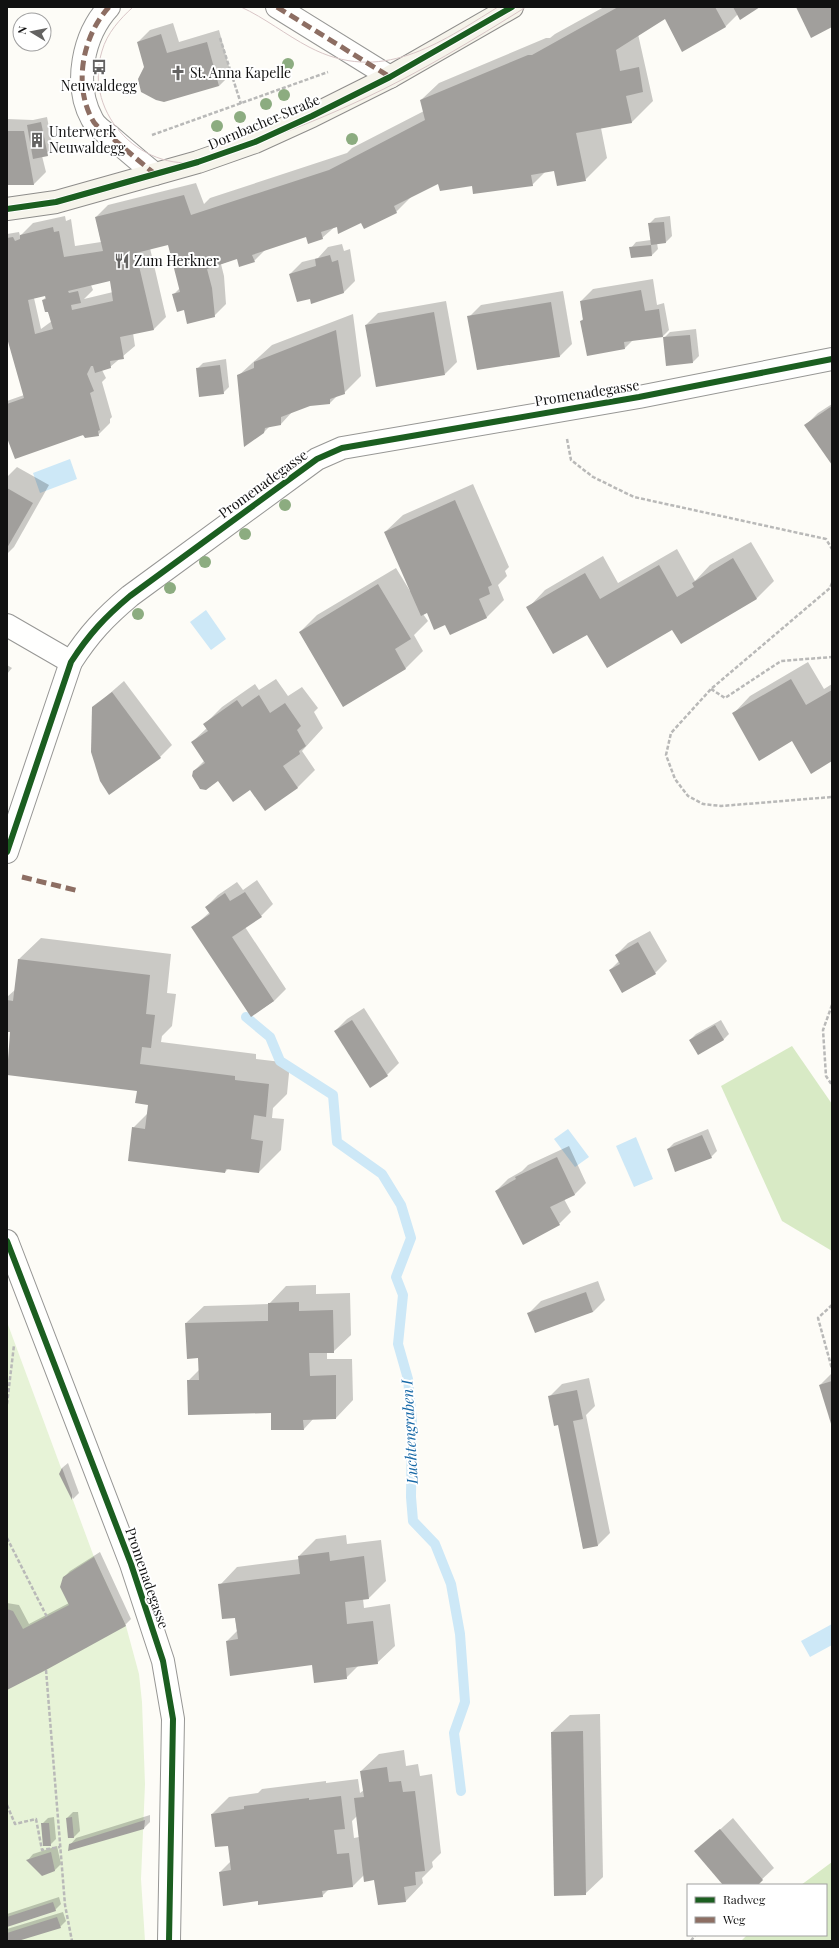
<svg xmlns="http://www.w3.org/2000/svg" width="839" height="1948" font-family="'Playfair Display',serif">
<rect width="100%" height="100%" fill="#fdfcf7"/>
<polygon fill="#e7f3d7" points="7,1322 94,1557 126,1626 139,1674 142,1702 145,1784 141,1879 145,1941 7,1941"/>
<g fill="#d8eac5">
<polygon points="792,1046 832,1104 832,1251 782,1221 721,1086"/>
<polygon points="832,1862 832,1941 741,1941 747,1935 826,1935 826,1885 801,1885"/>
</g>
<g fill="#cde8f7">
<polygon points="70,459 77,479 40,493 33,473"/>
<polygon points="206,610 226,639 211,650 190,622"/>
<polygon points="568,1129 589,1157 575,1167 554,1139"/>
<polygon points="636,1137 653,1179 634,1187 616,1146"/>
<polygon points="832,1624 832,1645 810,1657 801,1641"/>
</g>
<g fill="#0003" fill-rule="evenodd">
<path d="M604,7H758L738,14L725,27L666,18L638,34L653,101L632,122L601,128L607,158L585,180L555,169L546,171L532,185H473L439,182L413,195L396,212L362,222L338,224L322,238L306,236L266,249L254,261L237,258L221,264L224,276L226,304L214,316L185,309L174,294L180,288L168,243L150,248L166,317L154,329L133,333L135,346L110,367L102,370L106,378L102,382L112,417L110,419V423L98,435L7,436V401L24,395L7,334V234L19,232L20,236L33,223L65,216L66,221L71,219L75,246L101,242L96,217L108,205L196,183L204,204L210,198L347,153L352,148L424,111L421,100L439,83L546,38H550L555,34ZM110,280L113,292L84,299L93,290L91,285ZM46,295V297L43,300L52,321L41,329L34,298Z"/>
<polygon points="173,23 179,42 219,30 231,74 219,86 145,67 138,42 150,30"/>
<polygon points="47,117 53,149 47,155 42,156 46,172 34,184 7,184 7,119 33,120"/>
<polygon points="670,216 672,236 666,242 657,243 658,249 652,255 631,248 636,242 651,240 649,224 655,218"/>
<polygon points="342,244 344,251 350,249 355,281 343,293 310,298 290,274 302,262 318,258 328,247"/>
<polygon points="653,279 657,305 664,303 669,330 663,336 633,340 625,348 581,321 583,319 581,301 593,289"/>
<polygon points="563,291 572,344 560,356 477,369 469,317 481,305"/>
<polygon points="446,301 457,362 445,374 366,325 378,313"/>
<polygon points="353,314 361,376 344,393 337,396 330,403 310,405 293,411 281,424 270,426 264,432 238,376 272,345"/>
<polygon points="696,329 699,356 693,362 664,338 670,332"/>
<polygon points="226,359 229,387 223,393 197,369 203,363"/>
<polygon points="832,404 832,463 806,425 818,413"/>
<polygon points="17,467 49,485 14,547 7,554 7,477"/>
<polygon points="473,484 509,567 505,571 507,576 498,585 504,600 487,617 450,633 446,624 428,612 423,614 428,621 414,635 423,651 406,668 343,705 300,632 317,615 396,568 410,591 411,590 385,532 403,515"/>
<polygon points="751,542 774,581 757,598 681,642 673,628 587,633 528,608 545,590 603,556 618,583 677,549 695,581 710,565"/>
<polygon points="808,662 824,689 832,684 832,760 793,740 733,714 750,696"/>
<polygon points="7,665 12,668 7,674"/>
<polygon points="276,679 288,696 302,687 318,708 314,712 323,728 302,751 315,770 298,787 265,810 250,788 194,771 205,760 192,742 207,728 205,724 222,707 255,684 259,690"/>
<polygon points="124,681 172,745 160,757 93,708"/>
<polygon points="257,880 273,904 261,916 245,927 286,989 274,1001 251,1016 193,927 210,912 206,907 218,895 237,882 243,890"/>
<polygon points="650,931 667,961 655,973 610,970 619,961 616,955 628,943"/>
<polygon points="41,938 171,954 167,993 176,994 172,1026 162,1036 161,1042 256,1054 256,1059 290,1063 287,1094 273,1108 272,1118 284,1119 281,1150 259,1172 229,1168 225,1172 133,1128 148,1113 149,1104 138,1090 7,1074 11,1032 7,1031 7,997 16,989 19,959"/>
<polygon points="364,1008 399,1063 387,1075 335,1031 347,1019"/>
<polygon points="721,1020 729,1034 723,1040 690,1040 696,1034"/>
<polygon points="708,1129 717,1151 711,1157 668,1149 674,1143"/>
<polygon points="569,1146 586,1183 574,1195 564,1199 571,1212 559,1224 523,1244 496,1191 508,1179 522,1171 528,1165"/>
<polygon points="598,1281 605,1300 593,1312 529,1313 541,1301"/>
<polygon points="316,1285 316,1294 350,1293 351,1335 333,1352 327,1352 327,1359 352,1359 353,1400 336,1418 314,1418 304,1429 272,1412 188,1381 200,1369 199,1357 186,1323 204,1306 269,1304 286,1286"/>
<polygon points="832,1373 832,1424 820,1385"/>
<polygon points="589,1378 595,1406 586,1415 610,1533 598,1545 583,1548 559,1424 550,1396 562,1384"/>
<polygon points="68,1463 79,1493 73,1499 60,1474 62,1468"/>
<polygon points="346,1535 347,1544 381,1540 386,1581 369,1598 363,1599 364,1608 390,1604 395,1646 377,1663 358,1666 346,1678 313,1664 227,1641 237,1631 235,1617 220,1585 237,1567 300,1559 299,1556 316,1539"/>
<polygon points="100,1552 131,1619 125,1625 7,1688 7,1603 19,1605 29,1624 69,1603 64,1577 70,1571"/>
<polygon points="600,1714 603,1877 585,1894 552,1732 570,1715"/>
<path d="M404,1750L406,1766L418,1764L420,1776L432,1774L441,1853L432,1862L433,1867L422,1878L423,1883L406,1901L375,1879L364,1875L353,1886L329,1889L322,1896L258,1900L220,1872L231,1861L229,1845L212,1814L229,1797L258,1793L262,1789L326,1781V1783L358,1779L360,1793L364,1790L361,1771L379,1754ZM357,1816L359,1837L354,1838L352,1821Z"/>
<polygon points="73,1812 78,1812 80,1831 74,1837 69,1837 67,1818"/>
<polygon points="150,1815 150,1822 144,1828 70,1845 76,1838"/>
<polygon points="54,1817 56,1839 50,1845 42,1824 48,1818"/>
<polygon points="733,1818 774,1868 756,1885 724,1885 696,1851"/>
<polygon points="57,1846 61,1864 55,1870 42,1875 28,1860 33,1854"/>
<polygon points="59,1897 61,1904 55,1910 7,1926 7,1914"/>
<polygon points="63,1912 66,1921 60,1927 14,1941 7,1941 7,1929"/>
</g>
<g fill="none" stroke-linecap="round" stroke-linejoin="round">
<polyline stroke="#cde8f7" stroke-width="10" points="246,1017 270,1037 280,1061 333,1095 337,1142 382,1174 401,1205 411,1238 396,1277 403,1295 398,1344 408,1379 412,1422 411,1497 413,1521 435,1544 451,1584 460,1634 465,1702 454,1733 461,1791"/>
</g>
<g fill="#a19f9c" fill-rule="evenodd">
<path d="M618,7H715L726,27L682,52L665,19L616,50L620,71L639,67L643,92L626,96L632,123L576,133L586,181L557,186L554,171L531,175L533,186L473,194L472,186L440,191L438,184L394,206L397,213L364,229L361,223L338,234L337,227L321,232L323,239L308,244L306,237L252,255L255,262L239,267L237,259L207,269L212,288L215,317L187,324L184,310L177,312L172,294L180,292L168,245L136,253L154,330L120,337L124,359L110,361L111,368L95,373L93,366H91L87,374L94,391L90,393L100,430L98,431L99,436L85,438L83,435L15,459L7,438V404L24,398L7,338V238L13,237L15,241L20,239V235L53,227L54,232L59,231L64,257L103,251L95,217L184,195L191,215L329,170L425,120L420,100L528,55H532ZM110,281L113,301L72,310L71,305L81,303L78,291L69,293L68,291ZM45,296L46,299L42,300L45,312H48L53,329L35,334L28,300Z"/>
<polygon points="733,7 760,7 740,20"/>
<polygon points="796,7 832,7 832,27 811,38"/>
<polygon points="161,34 167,53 207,42 219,86 164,102 156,100 141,92 138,79 144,67 137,42"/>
<polygon points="41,122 48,156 33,159 27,125"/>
<polygon points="7,131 24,131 34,185 7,185"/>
<polygon points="664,222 666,243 651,245 648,223"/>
<polygon points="651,245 652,256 631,258 629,247"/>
<polygon points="330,255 332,262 338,260 344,293 311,304 310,299 297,302 289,274 316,266 315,259"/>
<polygon points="641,290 645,311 659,309 663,337 624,342 625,349 587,356 580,321 583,320 580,301"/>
<polygon points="551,302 560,357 477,370 467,316"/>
<polygon points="434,312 445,375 376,387 365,325"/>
<polygon points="336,330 345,394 330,399 330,404 310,406 281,417 281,425 265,428 264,433 244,447 237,375 254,368 254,362"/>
<polygon points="690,335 693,363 666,366 663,337"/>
<polygon points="220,365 224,394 199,397 196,368"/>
<polygon points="832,406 832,465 804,425"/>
<polygon points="7,488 33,503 7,548"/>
<polygon points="455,500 492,585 488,587 490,594 479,599 487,618 450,635 445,625 434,630 427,613 421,616 384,532"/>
<polygon points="733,558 757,599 681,644 672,630 607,668 587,635 553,654 526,607 585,573 600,599 659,565 677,597 694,587 692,583"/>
<polygon points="378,584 411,639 395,649 406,669 343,707 299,632"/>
<polygon points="791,679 806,705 832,690 832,761 811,774 792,741 759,761 732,713"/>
<polygon points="112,692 161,758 109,795 100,781 91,752 92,707"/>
<polygon points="259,695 270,713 285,703 301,726 297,730 306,746 299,751 300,754 283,766 298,788 265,811 250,790 233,802 218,781 206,790 200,789 192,776 193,771 205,763 191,742 208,731 203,724 237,700 242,707"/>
<polygon points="245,892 262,917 232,937 274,1001 251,1017 191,927 210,914 205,907 225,893 230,901"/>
<polygon points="638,942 656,974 622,993 609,970 620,964 615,955"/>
<polygon points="18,959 150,975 146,1014 155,1015 151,1048 142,1047 140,1064 235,1076 235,1080 269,1084 266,1117 254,1115 251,1139 263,1141 259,1173 226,1169 225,1173 128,1161 132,1127 145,1129 148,1105 135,1103 137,1091 7,1075 10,1032 7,1032 7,1000 13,1001"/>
<polygon points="352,1020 388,1076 370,1088 334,1031"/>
<polygon points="715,1025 724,1040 698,1055 689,1040"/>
<polygon points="702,1135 712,1158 675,1172 667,1149"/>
<polygon points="557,1157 575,1195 550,1207 560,1225 523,1245 495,1191 516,1179 515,1177"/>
<polygon points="586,1292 593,1312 535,1333 527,1313"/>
<polygon points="299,1302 299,1311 333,1310 334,1353 309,1353 310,1376 336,1375 336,1419 303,1420 304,1430 271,1430 271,1413 188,1415 187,1380 199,1380 198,1358 187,1359 185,1323 268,1321 268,1303"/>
<polygon points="832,1381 832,1427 819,1385"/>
<polygon points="577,1390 583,1419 573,1421 598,1546 583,1549 558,1425 554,1426 548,1396"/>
<polygon points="62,1468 72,1495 72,1500 59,1474"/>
<polygon points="329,1552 330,1561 364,1556 369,1599 345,1602 347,1624 373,1621 378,1664 346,1668 347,1679 314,1683 312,1665 230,1676 226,1641 238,1639 235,1618 222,1619 218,1584 300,1574 298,1556"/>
<polygon points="94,1557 126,1626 46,1670 7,1690 7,1609 13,1611 23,1629 69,1605 60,1587 63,1577"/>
<polygon points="583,1731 586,1895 554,1896 551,1732"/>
<polygon points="387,1767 389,1782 401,1781 403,1792 415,1791 425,1871 415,1872 416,1885 404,1887 406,1902 378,1905 374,1880 364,1882 354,1798 364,1797 360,1771"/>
<polygon points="341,1796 345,1829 334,1830 337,1854 349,1853 353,1887 322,1891 323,1897 258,1905 258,1901 223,1906 219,1872 231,1870 228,1846 215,1847 211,1814 244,1809 244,1806 309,1798 309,1800"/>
<polygon points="72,1817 74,1838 68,1838 66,1818"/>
<polygon points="145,1820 144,1829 68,1851 69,1844"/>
<polygon points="41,1823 49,1823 51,1846 43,1846"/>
<polygon points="720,1829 763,1880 758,1885 723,1885 694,1851"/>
<polygon points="51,1852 55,1871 42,1876 26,1860"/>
<polygon points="53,1902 56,1911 7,1927 7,1917"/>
<polygon points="57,1917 61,1928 18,1941 7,1941 7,1933"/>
</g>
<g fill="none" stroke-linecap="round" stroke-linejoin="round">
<defs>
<g id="pedestrian">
<path d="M109,7C83,35 73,84 92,119C95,126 104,132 110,136C125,149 140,162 155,174"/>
<polyline points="277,7 390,77"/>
</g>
<g id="minor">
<polyline points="7,625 71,662"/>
<path d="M7,852L71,662C89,634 105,617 130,596L317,459L342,448L639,397L832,359"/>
<polyline points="7,1241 131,1564 163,1661 173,1719 169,1941"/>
</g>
<polyline id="secondary" points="7,209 56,202 198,162 255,142 312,116 390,77 512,7"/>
</defs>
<use href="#pedestrian" stroke="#979795" stroke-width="24"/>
<use href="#minor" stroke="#979795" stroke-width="24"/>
<use href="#secondary" stroke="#8e8d8b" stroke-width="24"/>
<g stroke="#b9b9b8" stroke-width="2.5" stroke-dasharray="4 2" stroke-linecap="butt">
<polyline points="220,38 241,104"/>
<polyline points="152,135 328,72"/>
<polyline points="567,439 571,460 593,477 634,497 826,539 832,549"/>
<polyline points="832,583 830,588 711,689 671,733 666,755 675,779 688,796 703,804 721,806 832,797"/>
<polyline points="711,689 725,698 781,661 832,657"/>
<polyline points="832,1005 823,1030 826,1076 832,1085"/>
<polyline points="832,1305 818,1318 832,1369"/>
<polyline points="7,1404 14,1345"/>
<polyline points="7,1538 47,1617"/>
<polyline points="46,1670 65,1905 72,1941"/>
<polyline points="7,1805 15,1824 36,1819 42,1850 60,1847"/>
<polyline points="691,1941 695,1935"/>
</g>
<use href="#pedestrian" stroke="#fffffe" stroke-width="22"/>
<use href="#minor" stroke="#fffffe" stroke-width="22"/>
<use href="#secondary" stroke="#f6f4eb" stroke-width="22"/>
<g stroke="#d9c6c7" stroke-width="1">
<path d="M133,7C120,19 107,33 102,51C82,115 145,177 208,160C261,142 312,123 363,99C419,73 473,40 526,7"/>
<path d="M241,7C265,18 286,35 309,47C381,85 438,44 498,7"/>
</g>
<g stroke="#8d6e63" stroke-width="5" stroke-dasharray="10 5" stroke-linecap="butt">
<path d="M109,7C83,35 73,84 92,119C95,126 104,132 110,136C125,149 140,162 155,174"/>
<polyline points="277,7 390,77"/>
<polyline points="22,877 79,891"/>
</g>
<defs>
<g id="cycleway">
<polyline points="7,209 56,202 198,162 255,142 312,116 390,77 512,7"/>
<path d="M7,852L71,662C89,634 105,617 130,596L317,459L342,448L639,397L832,359"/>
<polyline points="7,1241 131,1564 163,1661 173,1719 169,1941"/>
</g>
</defs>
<use href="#cycleway" stroke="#fff" stroke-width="8"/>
<use href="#cycleway" stroke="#1b5e20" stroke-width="6"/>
</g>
<g fill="#8cac80">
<circle cx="288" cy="64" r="6"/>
<circle cx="284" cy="95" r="6"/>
<circle cx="266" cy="104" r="6"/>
<circle cx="240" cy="117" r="6"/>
<circle cx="217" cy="126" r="6"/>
<circle cx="352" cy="139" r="6"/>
<circle cx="285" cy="505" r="6"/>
<circle cx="245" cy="534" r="6"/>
<circle cx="205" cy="562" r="6"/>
<circle cx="170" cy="588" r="6"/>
<circle cx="138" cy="614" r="6"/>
</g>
<defs>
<symbol id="bus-bare" viewBox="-9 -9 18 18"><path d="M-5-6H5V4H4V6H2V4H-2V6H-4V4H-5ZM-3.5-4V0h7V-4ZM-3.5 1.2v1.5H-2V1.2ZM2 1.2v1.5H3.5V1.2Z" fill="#646362" stroke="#fff" stroke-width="2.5" paint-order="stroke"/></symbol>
<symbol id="church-bare" viewBox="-9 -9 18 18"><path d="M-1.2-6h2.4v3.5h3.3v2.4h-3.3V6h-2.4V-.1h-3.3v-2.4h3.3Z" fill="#646362" stroke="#fff" stroke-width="2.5" paint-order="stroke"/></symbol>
<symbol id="building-bare" viewBox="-9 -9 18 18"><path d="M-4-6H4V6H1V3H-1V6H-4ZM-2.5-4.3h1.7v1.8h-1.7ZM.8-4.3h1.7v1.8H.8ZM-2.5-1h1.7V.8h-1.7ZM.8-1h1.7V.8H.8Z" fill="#646362" stroke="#fff" stroke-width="2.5" paint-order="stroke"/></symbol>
<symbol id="restaurant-bare" viewBox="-9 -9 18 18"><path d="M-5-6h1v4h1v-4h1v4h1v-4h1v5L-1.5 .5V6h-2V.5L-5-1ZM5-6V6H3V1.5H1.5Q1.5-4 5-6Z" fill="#646362" stroke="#fff" stroke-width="2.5" paint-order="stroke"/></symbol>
</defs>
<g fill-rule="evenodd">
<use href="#bus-bare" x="88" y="56" width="22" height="22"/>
<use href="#church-bare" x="167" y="62" width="22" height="22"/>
<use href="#building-bare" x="26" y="129" width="22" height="22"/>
<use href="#restaurant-bare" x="111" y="250" width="22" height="22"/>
</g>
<g text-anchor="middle" stroke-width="4" stroke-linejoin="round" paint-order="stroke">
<g font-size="14" fill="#111" stroke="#fff" text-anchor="start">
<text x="190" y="78">St. Anna Kapelle</text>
<text x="99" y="91" text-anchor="middle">Neuwaldegg</text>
<text x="49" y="137">Unterwerk<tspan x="49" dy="16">Neuwaldegg</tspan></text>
<text x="134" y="266">Zum Herkner</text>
</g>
<g font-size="14" fill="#111" stroke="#fff">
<text transform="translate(264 122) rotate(-23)" y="5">Dornbacher Straße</text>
<text transform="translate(587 393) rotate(-9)" y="5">Promenadegasse</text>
<text transform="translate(263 484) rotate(-36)" y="5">Promenadegasse</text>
<text transform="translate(147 1578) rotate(71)" y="5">Promenadegasse</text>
</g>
<g font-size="15" font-style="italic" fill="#1768a6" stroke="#fff">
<text transform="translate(410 1432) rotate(-93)" y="5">Luchtengraben I</text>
</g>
</g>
<rect width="839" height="1948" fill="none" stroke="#111111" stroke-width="16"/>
<rect x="687" y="1884" width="140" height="52" fill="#ffffff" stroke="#a0a0a0"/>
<rect x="695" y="1897" width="20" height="6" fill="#1b5e20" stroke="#a0a0a0"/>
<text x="723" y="1904" font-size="12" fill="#111111">Radweg</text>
<rect x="695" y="1917" width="20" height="6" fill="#8d6e63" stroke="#a0a0a0"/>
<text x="723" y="1924" font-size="12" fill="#111111">Weg</text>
<g transform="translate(32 32) rotate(280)"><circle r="19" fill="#ffffff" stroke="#a0a0a0"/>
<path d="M0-3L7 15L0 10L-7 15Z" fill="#646362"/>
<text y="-6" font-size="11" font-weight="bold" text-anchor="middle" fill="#111111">N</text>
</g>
</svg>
